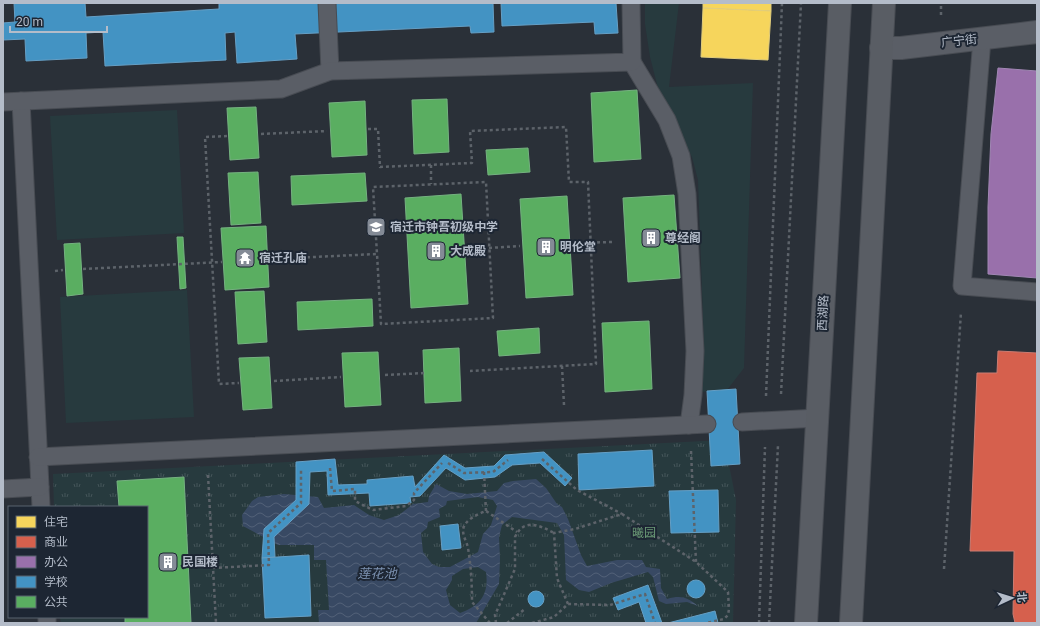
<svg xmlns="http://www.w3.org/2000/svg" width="1040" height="626" font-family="Roboto,'Noto Sans SC',sans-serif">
<defs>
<pattern id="grass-tufts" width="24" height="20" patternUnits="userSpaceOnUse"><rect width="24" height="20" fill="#273a3e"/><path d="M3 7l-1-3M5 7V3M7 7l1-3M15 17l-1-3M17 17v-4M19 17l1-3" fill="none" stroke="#445559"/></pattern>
<pattern id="water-waves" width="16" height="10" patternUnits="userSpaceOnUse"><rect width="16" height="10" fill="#384963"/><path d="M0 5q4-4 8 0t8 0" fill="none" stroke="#526178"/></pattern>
</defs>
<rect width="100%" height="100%" fill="#2a3038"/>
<polygon fill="url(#grass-tufts)" points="724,440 736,500 733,623 61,623 60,617 147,617 147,507 54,507 53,474"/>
<g fill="#273a3e">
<polygon points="645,3 679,3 669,87 753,83 744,368 727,390 700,392 704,363 704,346 698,180 692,157 658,88 650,57 645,24"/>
<polygon points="177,110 184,233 57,240 50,116"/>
<polygon points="187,290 194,417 66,423 60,297"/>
</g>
<path fill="url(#water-waves)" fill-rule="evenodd" d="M536,479L546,488L557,504L562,507L568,519L581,555L587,566L617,560H642L646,567L660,569L661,588L667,599C681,595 687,597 698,606L687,602L666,604L659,601L653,577L648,572L611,583L589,592L579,590L566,580L564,535L557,523L512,517L502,525L499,537L500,559L499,584L476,623H319L318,610H329L326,560H314V545H278L243,526L242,515L252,501L258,497L284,494L318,497L324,508L354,505L369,515L384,520L399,515L413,504L428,502L429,496L436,484L449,491L467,494L497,491L504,483L513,481ZM478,497L493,500L497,506L491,525L483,534L478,552L450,567H439L432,564L423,552L421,533L427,528L428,522L440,517L439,509L446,505L447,501ZM478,567L486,572C489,594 481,606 460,613L450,605L446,590L452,580V576L463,569Z"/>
<g fill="#f6d55c" stroke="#e2ce7d">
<polygon points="703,3 771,3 771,11 703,8"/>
<polygon points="703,8 771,11 768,60 701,57"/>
</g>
<polygon fill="#d6604d" stroke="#cc7c72" points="998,351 1037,353 1037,623 1015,623 1013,614 1014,551 970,551 977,373 997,373"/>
<polygon fill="#9970ab" stroke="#a187b4" points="998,68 1037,71 1037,278 988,274 988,207 991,134"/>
<g fill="#4393c3" stroke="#659fc5">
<polygon points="14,3 85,3 86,17 219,9 219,3 493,3 494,32 471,33 470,26 295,34 297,59 237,63 235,32 225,33 226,60 105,66 103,32 86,33 87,58 26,61 25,39 3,40 3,23 15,22"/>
<polygon points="501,3 616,3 618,33 595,34 594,22 502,26"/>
<polygon points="736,389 740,464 711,466 707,391"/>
<polygon points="652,450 654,486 579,490 578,454"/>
<polygon points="544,452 572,478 565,486 540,463 512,465 495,477 465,480 446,468 420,496 410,497 411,503 370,506 369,493 328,495 327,471 310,472 309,504 274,537 275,557 262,558 264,529 296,500 296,462 335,459 338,485 367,484 367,480 413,476 415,487 444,455 465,468 494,466 505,455"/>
<polygon points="718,490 719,532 671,533 669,491"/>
<polygon points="458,524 461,548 442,550 440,526"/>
<polygon points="309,555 311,616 265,618 262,558"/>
<circle cx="696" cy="589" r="9"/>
<polygon points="648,585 662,623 646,623 639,602 618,610 613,598"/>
<circle cx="536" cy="599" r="8"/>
<polygon points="715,611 718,623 668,623"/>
</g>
<g fill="#5aae61" stroke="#75b280">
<polygon points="637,90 641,159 594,162 591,93"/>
<polygon points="447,99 449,152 414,154 412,100"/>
<polygon points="365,101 367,155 332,157 329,103"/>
<polygon points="256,107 259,158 230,160 227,108"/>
<polygon points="528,148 530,172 488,175 486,150"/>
<polygon points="258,172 261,223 231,225 228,173"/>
<polygon points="365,173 367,201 292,205 291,176"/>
<polygon points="461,194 468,304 411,308 405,198"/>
<polygon points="674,195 680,278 628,282 623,198"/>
<polygon points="567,196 573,295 526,298 520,199"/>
<polygon points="266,226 269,287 225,290 221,228"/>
<polygon points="177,237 183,237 186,288 180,289"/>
<polygon points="80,243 83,294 67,296 64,244"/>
<polygon points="264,291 267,342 238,344 235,292"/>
<polygon points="372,299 373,326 298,330 297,302"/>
<polygon points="649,321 652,389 605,392 602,323"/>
<polygon points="539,328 540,353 499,356 497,331"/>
<polygon points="459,348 461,401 425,403 423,350"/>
<polygon points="378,352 381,405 345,407 342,353"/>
<polygon points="269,357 272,408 243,410 239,358"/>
<polygon points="184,477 191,623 125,623 125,617 147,617 147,507 119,507 117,481"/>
</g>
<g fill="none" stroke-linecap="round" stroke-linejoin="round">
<defs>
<g id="service">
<polyline points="327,3 330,71"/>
<polyline points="982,39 962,286 1037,292"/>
<polyline points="632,62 667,120 681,156 687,194 695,351 693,395 689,425"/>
<polyline points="21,101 41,507"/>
<polyline points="3,102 281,89 330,71 632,62 631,3"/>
<polyline points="742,422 818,418"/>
<polyline points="38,457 707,424"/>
<polyline points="3,489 40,487"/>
<polyline points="47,617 47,623"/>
</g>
<polyline id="minor" points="881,48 901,48 1037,32"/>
<g id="secondary">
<polyline points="806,623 840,3"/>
<polyline points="851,623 884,3"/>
</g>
</defs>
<use href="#service" stroke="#484c53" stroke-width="19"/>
<use href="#minor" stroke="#484c53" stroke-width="24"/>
<use href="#secondary" stroke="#484c53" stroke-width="24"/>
<g stroke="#5d636a" stroke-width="2.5" stroke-dasharray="3 3" stroke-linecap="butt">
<polyline points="941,15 941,3"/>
<polyline points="368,129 378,129 380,167 472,163 470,131 566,127 569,182 588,182 596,364 470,371"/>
<polyline points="261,134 327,131"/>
<polyline points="227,136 205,137 219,384 239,383"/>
<polyline points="431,165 431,184"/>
<polyline points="573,243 614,242"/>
<polyline points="489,248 520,246"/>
<polyline points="271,259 377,254 381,324 493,318 486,182 373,187 377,254"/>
<polyline points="83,269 222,262"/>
<polyline points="55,271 63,270"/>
<polyline points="562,366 564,405"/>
<polyline points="385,375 425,373"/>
<polyline points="274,381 341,377"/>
<polyline points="781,394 801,3"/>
<polyline points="766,396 782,3"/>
<polyline points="691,451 696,562"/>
<polyline points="542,459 577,490 622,514"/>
<polyline points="448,463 464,473 493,472 508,460"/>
<polyline points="330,468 332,491 355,489 355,501 373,510 406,506 414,500 414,493 442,463"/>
<polyline points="484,472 486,511"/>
<polyline points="208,475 216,623"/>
<polyline points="213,568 269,565 268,533 301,503 301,469"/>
<polyline points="944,569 961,312"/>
<polyline points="568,604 557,578 554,533 575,529 622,514 696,562 728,592 729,609 728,615 724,619 706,623"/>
<path d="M490,623L472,602C472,584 471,566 468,548C467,542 463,537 463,530C464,520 478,514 486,511L517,532"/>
<path d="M496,623L495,615L515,569V537C524,518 539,525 554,533"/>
<polyline points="507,623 525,609"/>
<polyline points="532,623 554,617 568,604 610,605 645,594 655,623"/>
<polyline points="759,623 765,447"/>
<polyline points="769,623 778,445"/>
</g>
<use href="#service" stroke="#5a5e66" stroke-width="17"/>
<use href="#minor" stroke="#5a5e66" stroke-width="22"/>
<use href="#secondary" stroke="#595d64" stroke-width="22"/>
</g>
<defs>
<symbol id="school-square" viewBox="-11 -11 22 22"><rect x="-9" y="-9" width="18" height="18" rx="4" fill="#848b96" stroke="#1d2633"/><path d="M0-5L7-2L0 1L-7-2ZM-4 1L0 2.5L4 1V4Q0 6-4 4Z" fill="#fff"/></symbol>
<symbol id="building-square" viewBox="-11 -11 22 22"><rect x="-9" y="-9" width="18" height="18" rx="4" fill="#848b96" stroke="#1d2633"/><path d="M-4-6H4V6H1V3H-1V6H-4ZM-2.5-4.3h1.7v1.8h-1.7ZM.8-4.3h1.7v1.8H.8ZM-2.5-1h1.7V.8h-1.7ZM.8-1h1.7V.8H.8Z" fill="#fff"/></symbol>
<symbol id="temple-square" viewBox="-11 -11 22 22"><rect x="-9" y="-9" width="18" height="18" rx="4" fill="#848b96" stroke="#1d2633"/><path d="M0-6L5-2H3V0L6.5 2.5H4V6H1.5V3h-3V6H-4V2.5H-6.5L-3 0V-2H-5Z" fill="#fff"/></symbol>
</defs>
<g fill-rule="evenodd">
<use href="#school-square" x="365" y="216" width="22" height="22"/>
<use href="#building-square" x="640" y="227" width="22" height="22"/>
<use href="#building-square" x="535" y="236" width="22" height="22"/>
<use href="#building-square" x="425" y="240" width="22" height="22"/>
<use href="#temple-square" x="234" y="247" width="22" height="22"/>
<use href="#building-square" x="157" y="551" width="22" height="22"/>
</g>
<g text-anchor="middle" stroke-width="4" stroke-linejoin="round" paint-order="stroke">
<g font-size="12" fill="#b4bcc9" stroke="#1d2633">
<text transform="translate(959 41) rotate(-6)" y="4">广宁街</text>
<text transform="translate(823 313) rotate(-87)" y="4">西湖路</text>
</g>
<g font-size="12" font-weight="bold" fill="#b4bcc9" stroke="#1d2633" text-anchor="start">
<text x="390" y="231">宿迁市钟吾初级中学</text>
<text x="665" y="242">尊经阁</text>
<text x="560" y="251">明伦堂</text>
<text x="450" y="255">大成殿</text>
<text x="259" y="262">宿迁孔庙</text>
<text x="182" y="566">民国楼</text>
</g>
<g font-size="12" fill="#6b9a76" stroke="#1d2633">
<text x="644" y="537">曦园</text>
</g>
<g font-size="13" font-style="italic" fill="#7c92b1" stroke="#1d2633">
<text x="377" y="578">莲花池</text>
</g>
</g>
<rect width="1040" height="626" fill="none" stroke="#b4bcc9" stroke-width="8"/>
<rect x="8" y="506" width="140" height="112" fill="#1d2633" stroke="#59626f"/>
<rect x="16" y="516" width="20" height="12" fill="#f6d55c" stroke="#59626f"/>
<text x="44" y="526" font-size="12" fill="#b4bcc9">住宅</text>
<rect x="16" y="536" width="20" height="12" fill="#d6604d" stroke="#59626f"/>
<text x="44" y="546" font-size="12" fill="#b4bcc9">商业</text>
<rect x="16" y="556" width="20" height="12" fill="#9970ab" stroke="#59626f"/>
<text x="44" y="566" font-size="12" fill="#b4bcc9">办公</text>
<rect x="16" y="576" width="20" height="12" fill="#4393c3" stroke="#59626f"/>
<text x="44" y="586" font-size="12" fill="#b4bcc9">学校</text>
<rect x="16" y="596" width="20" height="12" fill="#5aae61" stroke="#59626f"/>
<text x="44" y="606" font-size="12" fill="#b4bcc9">公共</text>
<g transform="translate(1012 598) rotate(86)" stroke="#1d2633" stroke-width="3" paint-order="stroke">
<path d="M0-3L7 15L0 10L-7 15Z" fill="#b4bcc9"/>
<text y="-6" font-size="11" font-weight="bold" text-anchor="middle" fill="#b4bcc9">北</text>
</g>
<path d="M10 26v6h97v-6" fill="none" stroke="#b4bcc9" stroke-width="2"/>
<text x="16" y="26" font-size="12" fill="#b4bcc9" stroke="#1d2633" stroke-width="3" paint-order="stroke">20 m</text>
</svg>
